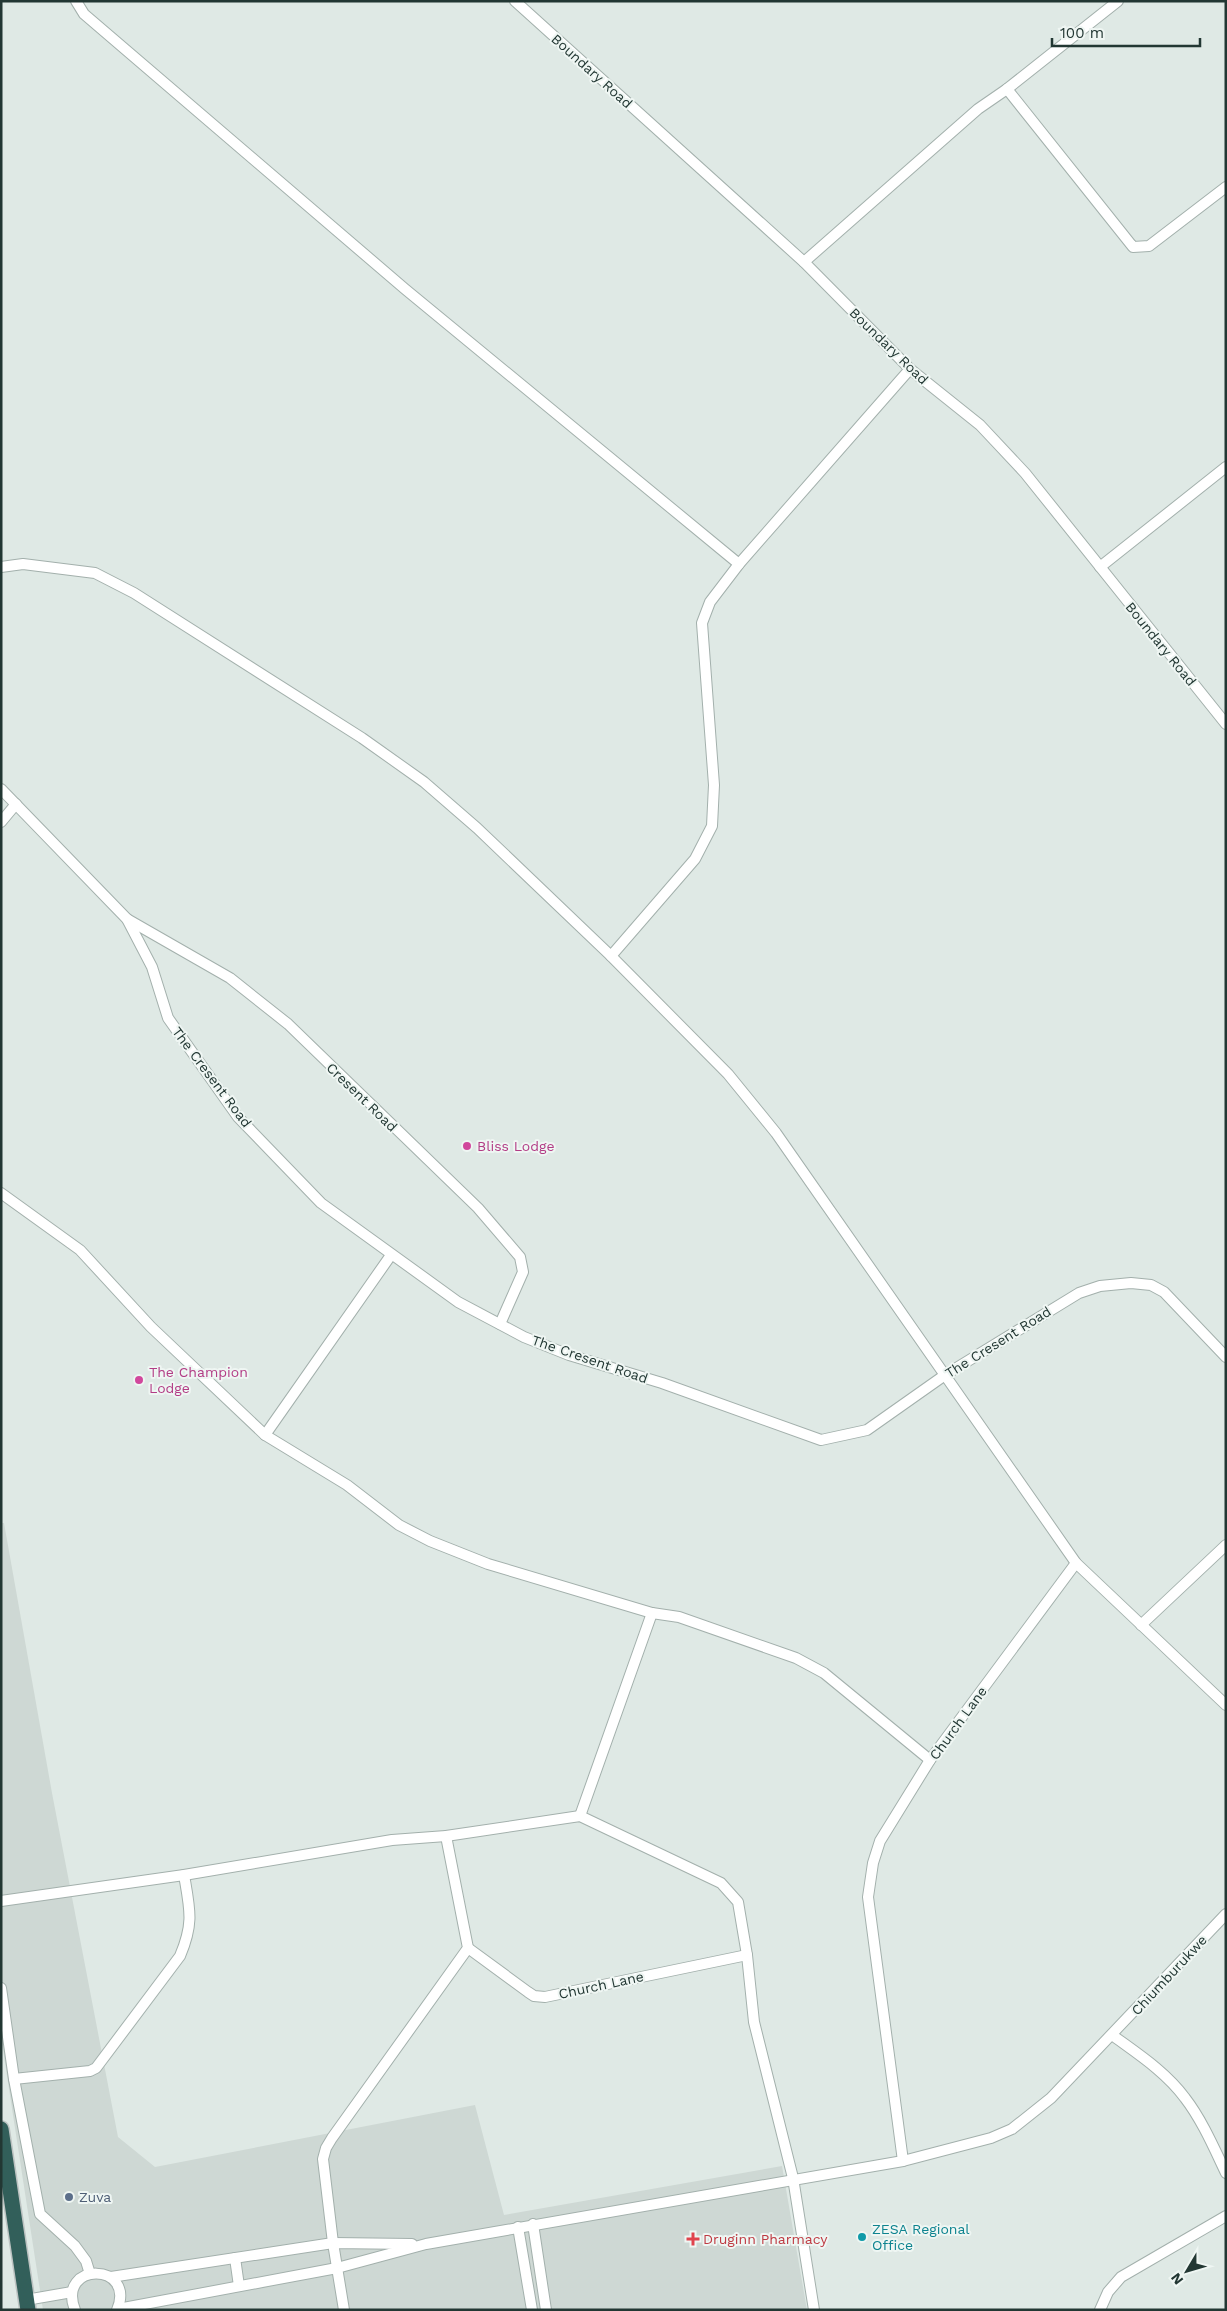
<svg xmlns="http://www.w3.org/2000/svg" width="1227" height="2311" font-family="'Work Sans',sans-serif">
<rect width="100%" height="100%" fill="#dfe9e5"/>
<polygon fill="#ced8d4" points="1,1523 4,1523 52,1793 118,2137 155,2167 475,2105 504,2215 782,2166 807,2310 43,2310 1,2037"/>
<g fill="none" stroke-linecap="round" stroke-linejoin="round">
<defs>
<g id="minor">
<polyline points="76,1 84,14 405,289 739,564"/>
<polyline points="515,1 804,262 910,369 980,425 1025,473 1226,724"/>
<polyline points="1007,89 1133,247 1149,246 1226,187"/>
<polyline points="804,262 978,109 1007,89 1118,1"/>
<polyline points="1,567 23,564 95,573 134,593 362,738 424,782 477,828 611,956 728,1074 776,1133 1076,1563 1226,1705"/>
<polyline points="1100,567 1226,467"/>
<polyline points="1,789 127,919 152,967 168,1018 238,1117 321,1203 458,1302 524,1337 569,1355 662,1383 821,1440 867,1430 945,1375 1079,1293 1100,1286 1131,1283 1151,1285 1164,1292 1226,1357"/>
<polyline points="1,822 16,804"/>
<polyline points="127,919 230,978 288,1024 478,1208 520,1257 523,1272 500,1324"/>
<polyline points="611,956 695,859 712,826 714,785 702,623 710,602 739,564 910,369"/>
<polyline points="1,1193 80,1250 151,1327 265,1435 347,1485 399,1525 430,1541 488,1564 652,1613 679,1617 796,1658 824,1673 930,1760"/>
<polyline points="265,1435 391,1255"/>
<polyline points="1141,1625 1226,1545"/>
<polyline points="580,1816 652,1613"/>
<polyline points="1,1901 184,1875 392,1840 446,1836 580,1816 721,1883 738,1902 747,1955 754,2022 793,2178 814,2310"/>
<polyline points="468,1948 528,1992 534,1996 545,1997 747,1955"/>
<polyline points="1,1988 14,2079 40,2214 75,2246 86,2261 90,2274"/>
<path d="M1112,2035C1138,2054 1166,2072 1185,2098C1202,2120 1214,2148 1226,2173"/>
<path d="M14,2079L90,2071L96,2068L180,1956C194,1923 190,1910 184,1875"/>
<polyline points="903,2161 868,1897 873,1863 880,1841 930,1760 1076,1563"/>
<polyline points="533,2224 546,2310"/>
<polyline points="518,2227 532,2310"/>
<polyline points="235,2258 239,2286"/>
<polyline points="111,2277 333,2243 412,2244"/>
<polyline points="26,2300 72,2292"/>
<polyline points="118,2309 337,2268 426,2244 903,2161 991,2138 1012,2129 1051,2098 1226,1914"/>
<path d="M75,2310C56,2261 137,2262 117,2310"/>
<polyline points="344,2310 333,2243 323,2159 326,2148 332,2138 468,1948 446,1836"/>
<polyline points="1100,2310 1108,2292 1121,2277 1226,2216"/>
</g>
<polyline id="highway" points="1,2129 28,2310"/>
</defs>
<use href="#minor" stroke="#a3b0ac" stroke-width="12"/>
<use href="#highway" stroke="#bdc3c2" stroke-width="18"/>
<use href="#minor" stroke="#fff" stroke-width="10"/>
<use href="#highway" stroke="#325f5a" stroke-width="15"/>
</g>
<g fill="#d1479c" stroke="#eff6f3" stroke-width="2">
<circle cx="467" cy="1146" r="5"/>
<circle cx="139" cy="1380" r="5"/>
</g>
<circle fill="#5c6f8a" stroke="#eff6f3" stroke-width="2" cx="69" cy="2197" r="5"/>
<circle fill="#0f9aa8" stroke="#eff6f3" stroke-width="2" cx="862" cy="2237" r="5"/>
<path fill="#e0444e" stroke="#eff6f3" stroke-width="2" d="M690.5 2231.5h5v5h5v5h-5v5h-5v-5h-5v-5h5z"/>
<g text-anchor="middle" stroke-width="4" stroke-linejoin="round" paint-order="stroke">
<g font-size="14" fill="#223733" stroke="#eff6f3">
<text transform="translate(592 71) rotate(42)" y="5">Boundary Road</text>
<text transform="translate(889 346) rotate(44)" y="5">Boundary Road</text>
<text transform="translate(1161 644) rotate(51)" y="5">Boundary Road</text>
<text transform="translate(212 1077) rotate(53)" y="5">The Cresent Road</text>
<text transform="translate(362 1097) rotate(44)" y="5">Cresent Road</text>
<text transform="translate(998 1342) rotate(-32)" y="5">The Cresent Road</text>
<text transform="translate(590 1359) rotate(19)" y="5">The Cresent Road</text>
<text transform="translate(958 1723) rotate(-54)" y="5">Church Lane</text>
<text transform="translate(1169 1975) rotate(-47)" y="5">Chiumburukwe</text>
<text transform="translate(601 1985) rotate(-12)" y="5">Church Lane</text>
</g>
<g font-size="14" fill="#b23c85" stroke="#eff6f3" text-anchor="start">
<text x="477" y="1151">Bliss Lodge</text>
<text x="149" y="1377">The Champion<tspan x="149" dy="16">Lodge</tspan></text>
</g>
<g font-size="14" fill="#4e5e75" stroke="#eff6f3" text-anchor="start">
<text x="79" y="2202">Zuva</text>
</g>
<g font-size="14" fill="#0d838f" stroke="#eff6f3" text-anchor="start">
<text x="872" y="2234">ZESA Regional<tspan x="872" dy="16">Office</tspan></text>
</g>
<g font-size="14" fill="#be3a42" stroke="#eff6f3" text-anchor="start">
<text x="703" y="2244">Druginn Pharmacy</text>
</g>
</g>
<rect width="1227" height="2311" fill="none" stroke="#223733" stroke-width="5"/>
<g transform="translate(1187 2271) rotate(232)" stroke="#eff6f3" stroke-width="4" paint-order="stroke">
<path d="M0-4L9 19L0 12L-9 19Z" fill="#223733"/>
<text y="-8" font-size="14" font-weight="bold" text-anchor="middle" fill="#223733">N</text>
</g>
<path d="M1052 38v8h148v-8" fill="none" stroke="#223733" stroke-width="2.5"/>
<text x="1060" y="38" font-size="15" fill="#223733" stroke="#eff6f3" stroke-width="4" paint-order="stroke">100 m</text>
</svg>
